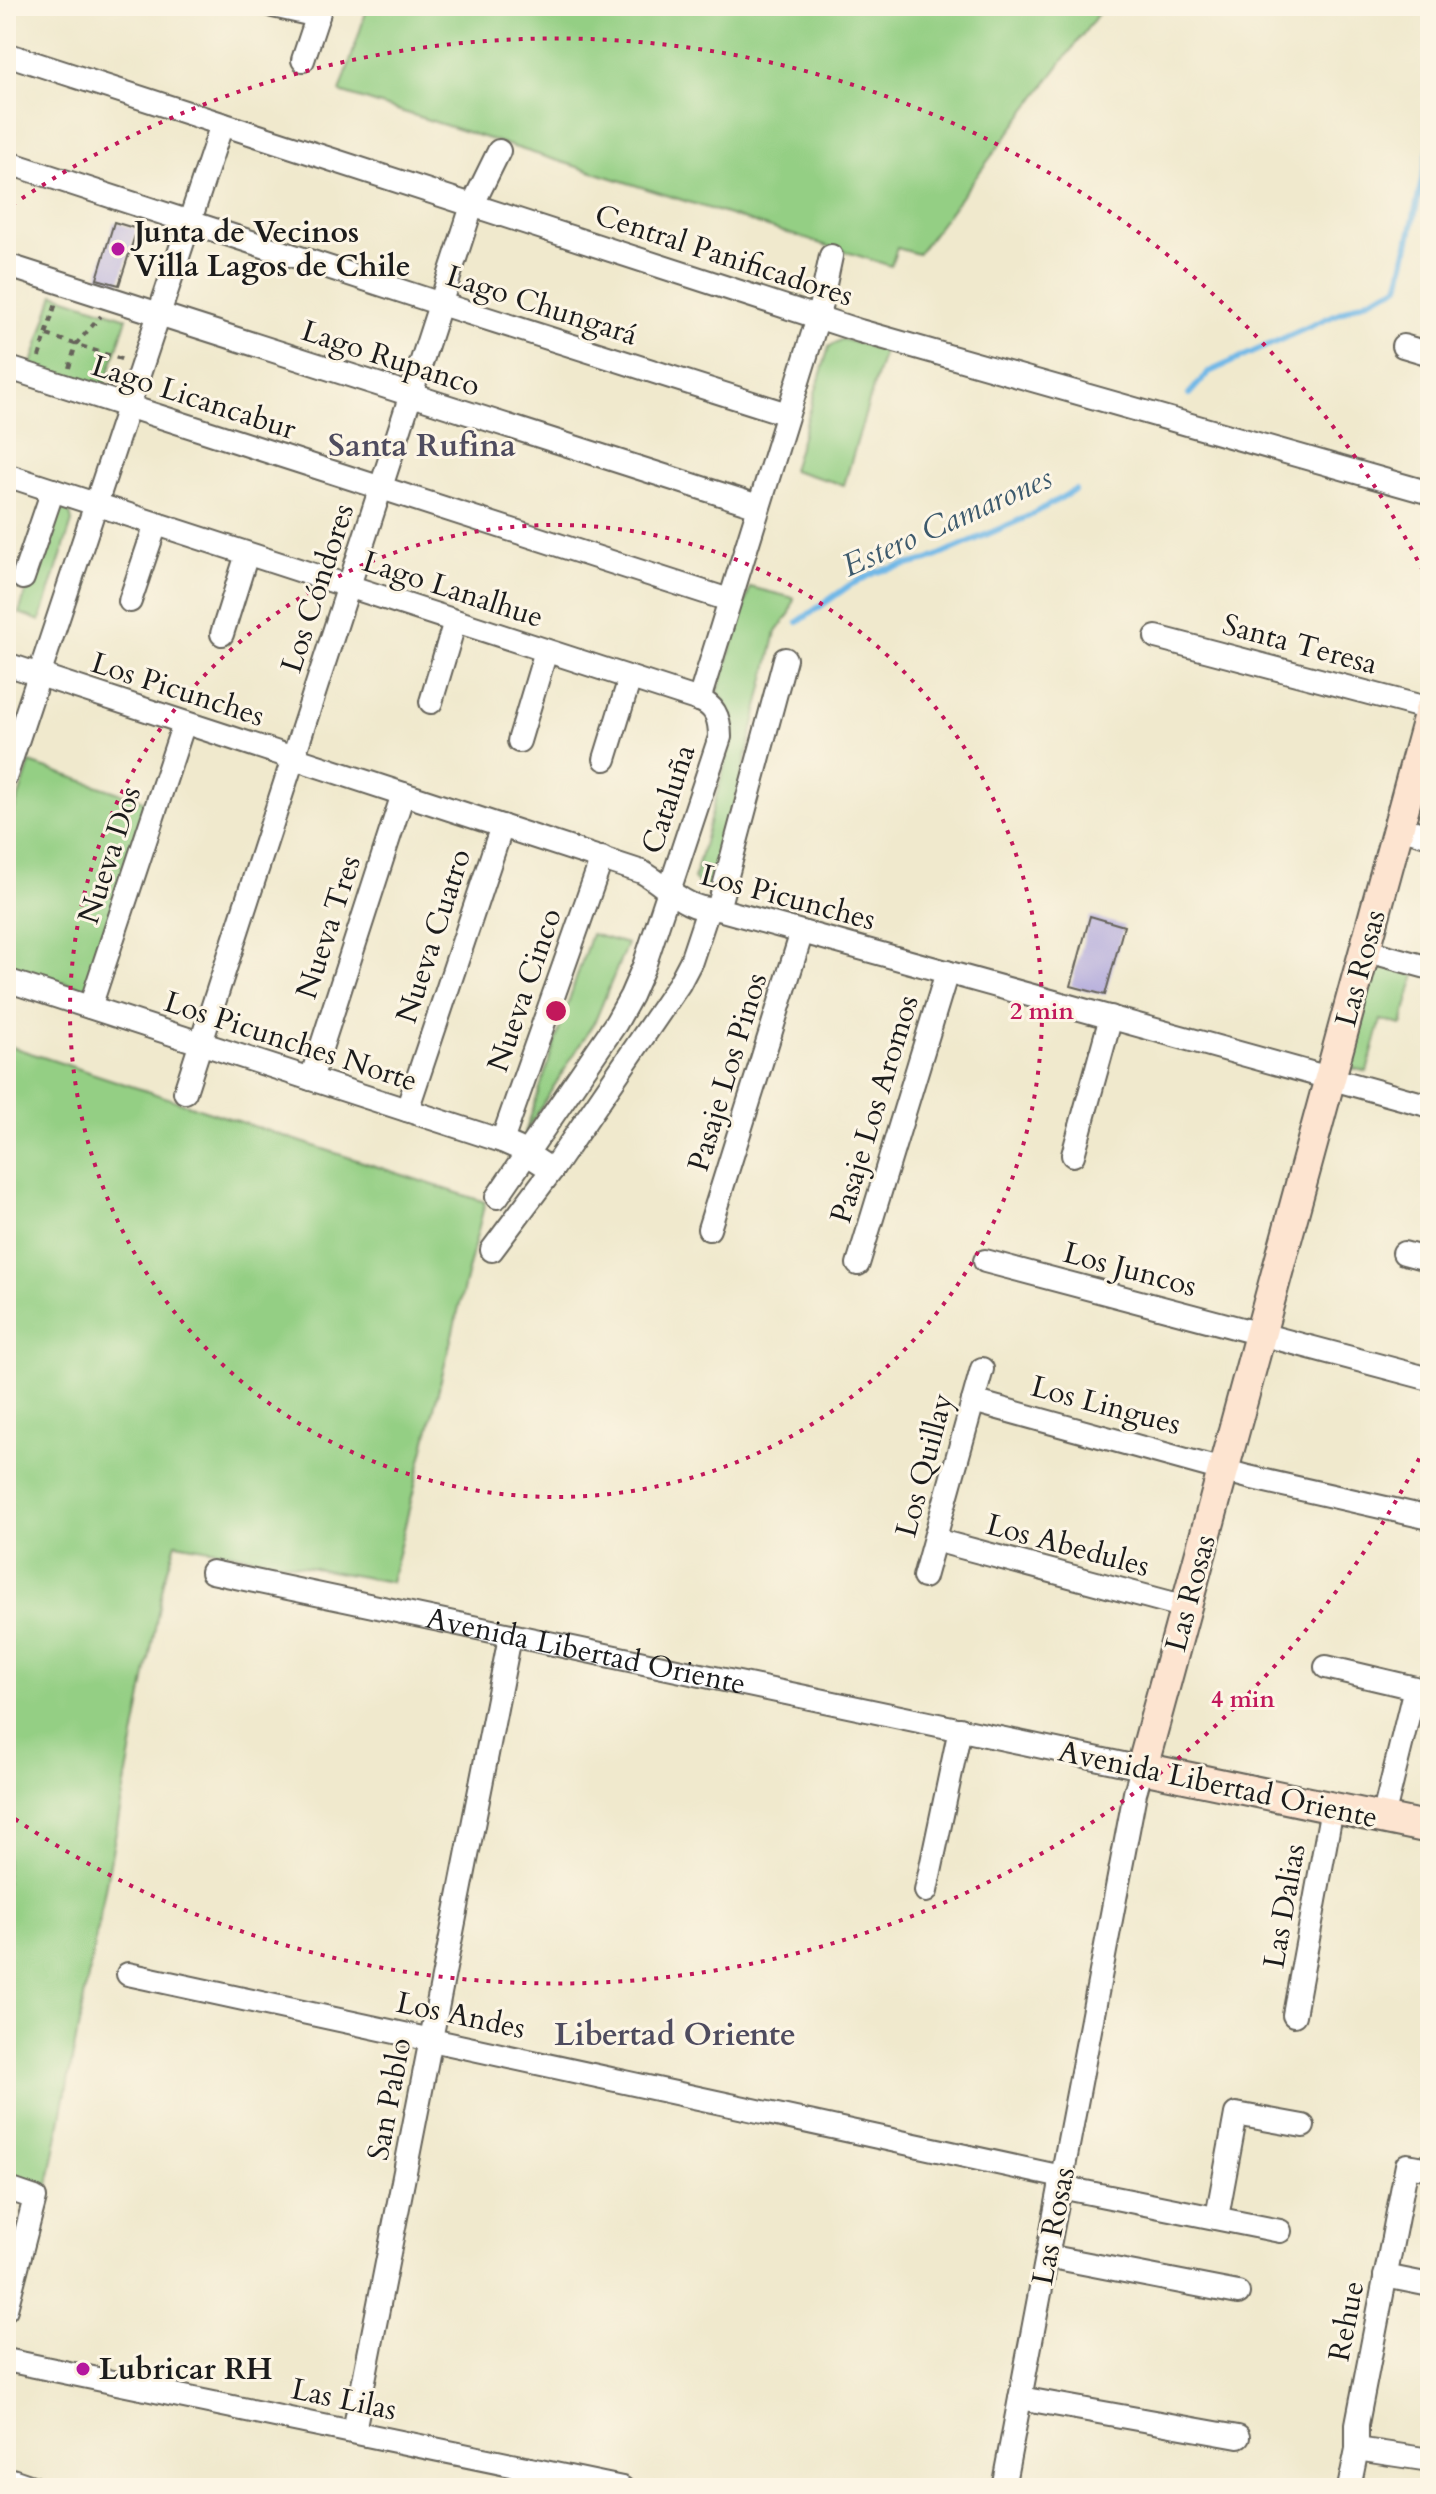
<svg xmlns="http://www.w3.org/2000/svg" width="1436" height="2494" font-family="Cardo,serif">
<rect width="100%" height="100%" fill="#fcf5e5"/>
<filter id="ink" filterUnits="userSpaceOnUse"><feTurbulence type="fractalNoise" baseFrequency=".0125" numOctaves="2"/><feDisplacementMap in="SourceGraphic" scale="16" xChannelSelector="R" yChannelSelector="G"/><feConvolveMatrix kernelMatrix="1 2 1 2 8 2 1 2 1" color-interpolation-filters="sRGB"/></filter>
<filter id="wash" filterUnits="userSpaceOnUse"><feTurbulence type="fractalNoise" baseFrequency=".006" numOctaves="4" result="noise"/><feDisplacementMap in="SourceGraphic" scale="32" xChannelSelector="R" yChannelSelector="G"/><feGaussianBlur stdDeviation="1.8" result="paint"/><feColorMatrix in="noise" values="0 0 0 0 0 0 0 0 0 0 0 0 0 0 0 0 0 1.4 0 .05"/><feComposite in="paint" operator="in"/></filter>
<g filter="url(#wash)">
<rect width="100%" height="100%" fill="#f0e9cd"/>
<g fill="#94cf84" stroke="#587650" stroke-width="2">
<polygon points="368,6 1104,6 918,254 897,248 891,266 340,92"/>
<polygon points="54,294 127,318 101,397 29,373"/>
<polygon points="842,339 884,351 844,485 792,470 829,347"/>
<polygon points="54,507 70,512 72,522 40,621 19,613"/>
<path d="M750,587L794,598L790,613L776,632L714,892L702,888L694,879L732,738C731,720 729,706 718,692Z"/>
<polygon points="30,763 149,803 88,990 6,963 6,836"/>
<polygon points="591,934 627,944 596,1019 525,1133"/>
<polygon points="1365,962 1415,975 1402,1025 1381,1020 1367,1072 1337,1064"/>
<polygon points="6,1045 485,1202 391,1582 176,1543 164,1581 48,2186 6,2172"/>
</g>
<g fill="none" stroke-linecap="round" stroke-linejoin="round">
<g stroke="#6fb8e7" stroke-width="6">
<polyline points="1189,394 1209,372 1399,286 1430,144"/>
<polyline points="798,622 850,585 876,572 928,560 1029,516 1075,490"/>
</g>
</g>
<g id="blocks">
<g fill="#ada6dc">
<polygon points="114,222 137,229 119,285 97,279"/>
<polygon points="1090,916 1124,926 1105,995 1071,986"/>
</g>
</g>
</g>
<g filter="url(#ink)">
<use href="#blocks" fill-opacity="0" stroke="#66645a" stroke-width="2"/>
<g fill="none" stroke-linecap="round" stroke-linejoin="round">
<defs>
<g id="minor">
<polyline points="273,6 318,16"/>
<polyline points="6,54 860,331 1430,493"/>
<polyline points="303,60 321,6"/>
<polyline points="6,162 441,304 787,414"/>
<polyline points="6,265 758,506"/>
<polyline points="1403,346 1430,354"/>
<polyline points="6,367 729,600"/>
<path d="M6,475L699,700C716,706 720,720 720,737L644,966L631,996L616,1023L497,1197"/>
<polyline points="23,578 53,490"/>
<polyline points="130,601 156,524"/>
<polyline points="222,634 247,554"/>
<polyline points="1156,637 1430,709"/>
<path d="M6,664L642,872C667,886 687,912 718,909L802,932L1430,1106"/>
<polyline points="699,700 818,317 831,256"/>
<polyline points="431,702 455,621"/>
<polyline points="519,741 546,651"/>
<polyline points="605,759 630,678"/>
<polyline points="6,775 222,124"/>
<polyline points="1398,827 1430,836"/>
<polyline points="718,909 785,659"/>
<polyline points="1364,950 1430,968"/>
<polyline points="6,980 502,1141 518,1148 552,1170"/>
<polyline points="90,1007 184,723"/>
<polyline points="311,1079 403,794"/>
<polyline points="185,1092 472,206 499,151"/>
<polyline points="407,1110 502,826"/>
<polyline points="502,1141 602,858"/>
<polyline points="1073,1155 1111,1017"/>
<polyline points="709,1229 802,932"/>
<polyline points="492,1250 552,1170 679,984 691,961 708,910"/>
<polyline points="1404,1253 1430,1260"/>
<polyline points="985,1261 1430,1379"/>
<polyline points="858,1264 947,972"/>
<polyline points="973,1401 1248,1477 1430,1518"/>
<polyline points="935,1540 1186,1607"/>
<path id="s1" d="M212,1572L1142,1768L1135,1793L1003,2488"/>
<polyline points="924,1577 982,1369"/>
<polyline points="1326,1667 1415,1688 1383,1818"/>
<polyline points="926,1891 960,1729"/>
<polyline points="128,1974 1062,2177"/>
<polyline points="1294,2015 1332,1808"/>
<polyline points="1060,2187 1280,2231"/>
<polyline points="6,2188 35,2198 6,2309"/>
<polyline points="1217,2217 1236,2114 1303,2126"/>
<polyline points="1047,2256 1238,2293"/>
<polyline points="1385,2276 1430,2285"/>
<polyline points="6,2360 622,2488"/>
<polyline points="1020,2398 1238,2437"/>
<polyline points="354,2431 510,1637"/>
<polyline points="1357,2449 1430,2460"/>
<polyline points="6,2478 35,2488"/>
<polyline points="1349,2488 1357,2449 1357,2424 1407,2165 1430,2169"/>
</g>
<polyline id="secondary" points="1430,711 1142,1768 1430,1828"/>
</defs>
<use href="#minor" stroke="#66645a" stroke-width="26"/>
<use href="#secondary" stroke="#66645a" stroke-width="34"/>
<g stroke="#66645a" stroke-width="4" stroke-dasharray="6 6" stroke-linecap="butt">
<polyline points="47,335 124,360"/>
<polyline points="39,357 57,300"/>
<polyline points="69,368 76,344 101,316"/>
</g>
<use href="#minor" stroke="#fff" stroke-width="22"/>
<use href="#secondary" stroke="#fde4d0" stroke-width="30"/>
</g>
</g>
<g fill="none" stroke="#c2185b" stroke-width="4" stroke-dasharray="4 8">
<circle cx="556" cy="1011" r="486"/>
<path d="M1430 1437A972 972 0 0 1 12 1817M12 205A972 972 0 0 1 1430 585"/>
</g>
<g fill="#b5179e" stroke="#fcf5e5" stroke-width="3">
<circle cx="118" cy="249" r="8"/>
<circle cx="83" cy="2369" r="8"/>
</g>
<g text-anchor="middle" stroke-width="6" stroke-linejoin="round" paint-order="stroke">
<g font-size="30" font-weight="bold" fill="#1c1c1c" stroke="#fcf5e5" text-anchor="start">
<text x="134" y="242">Junta de Vecinos<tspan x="134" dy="34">Villa Lagos de Chile</tspan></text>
<text x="99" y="2379">Lubricar RH</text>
</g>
<g font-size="30" fill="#1c1c1c" stroke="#fcf5e5">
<text transform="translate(724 255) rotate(18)" y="10">Central Panificadores</text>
<text transform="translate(542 305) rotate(18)" y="10">Lago Chungará</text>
<text transform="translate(391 358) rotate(18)" y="10">Lago Rupanco</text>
<text transform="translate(194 397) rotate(18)" y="10">Lago Licancabur</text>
<text transform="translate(317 588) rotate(-72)" y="10">Los Cóndores</text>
<text transform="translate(453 589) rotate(18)" y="10">Lago Lanalhue</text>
<text transform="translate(1300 644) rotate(15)" y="10">Santa Teresa</text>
<text transform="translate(178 689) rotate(18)" y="10">Los Picunches</text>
<text transform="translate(668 799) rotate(-72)" y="10">Cataluña</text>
<text transform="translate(109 855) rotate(-72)" y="10">Nueva Dos</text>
<text transform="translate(788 897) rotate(15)" y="10">Los Picunches</text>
<text transform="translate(328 927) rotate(-72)" y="10">Nueva Tres</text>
<text transform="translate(433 936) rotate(-72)" y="10">Nueva Cuatro</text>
<text transform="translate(1360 968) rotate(-75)" y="10">Las Rosas</text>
<text transform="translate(524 990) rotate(-71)" y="10">Nueva Cinco</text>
<text transform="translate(291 1041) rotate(18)" y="10">Los Picunches Norte</text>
<text transform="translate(727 1072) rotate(-73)" y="10">Pasaje Los Pinos</text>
<text transform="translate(874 1109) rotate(-73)" y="10">Pasaje Los Aromos</text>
<text transform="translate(1130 1269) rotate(15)" y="10">Los Juncos</text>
<text transform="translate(1106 1405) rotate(15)" y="10">Los Lingues</text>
<text transform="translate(924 1465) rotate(-75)" y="10">Los Quillay</text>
<text transform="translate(1068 1545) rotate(15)" y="10">Los Abedules</text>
<text transform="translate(1190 1593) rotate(-75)" y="10">Las Rosas</text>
<text dy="10" stroke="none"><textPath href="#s1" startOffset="382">Avenida Libertad Oriente</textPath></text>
<text transform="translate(1218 1784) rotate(12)" y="10">Avenida Libertad Oriente</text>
<text transform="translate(1284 1906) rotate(-80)" y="10">Las Dalias</text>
<text transform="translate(461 2015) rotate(12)" y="10">Los Andes</text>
<text transform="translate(389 2099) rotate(-79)" y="10">San Pablo</text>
<text transform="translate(1053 2226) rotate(-79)" y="10">Las Rosas</text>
<text transform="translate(1346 2321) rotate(-79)" y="10">Rehue</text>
<text transform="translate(344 2399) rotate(12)" y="10">Las Lilas</text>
</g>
<g font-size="32" font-weight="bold" fill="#4f4c5f" stroke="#fcf5e5">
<text x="422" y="456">Santa Rufina</text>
<text x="675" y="2045">Libertad Oriente</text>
</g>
<g font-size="32" font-style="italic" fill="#3d5a6d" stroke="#fcf5e5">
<text transform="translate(947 521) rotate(-24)" y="11">Estero Camarones</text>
</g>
</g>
<circle cx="556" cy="1011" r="12" fill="#c2185b" stroke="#fcf5e5" stroke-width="4"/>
<g font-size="24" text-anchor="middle" font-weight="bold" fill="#c2185b" stroke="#fcf5e5" stroke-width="6" stroke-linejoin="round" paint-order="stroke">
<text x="1042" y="1019">2 min</text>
<text x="1243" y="1707">4 min</text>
</g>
<rect width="1436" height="2494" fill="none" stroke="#fcf5e5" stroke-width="32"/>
</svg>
